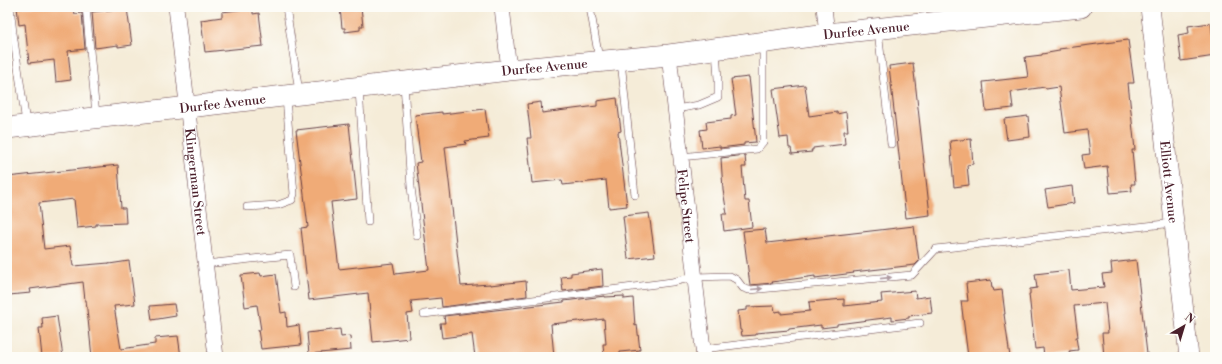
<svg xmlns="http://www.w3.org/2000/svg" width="1222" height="364" font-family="'Libre Bodoni',serif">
<rect width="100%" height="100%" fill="#fdfcf7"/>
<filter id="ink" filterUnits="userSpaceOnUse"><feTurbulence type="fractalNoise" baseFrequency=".025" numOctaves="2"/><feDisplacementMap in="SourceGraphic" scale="8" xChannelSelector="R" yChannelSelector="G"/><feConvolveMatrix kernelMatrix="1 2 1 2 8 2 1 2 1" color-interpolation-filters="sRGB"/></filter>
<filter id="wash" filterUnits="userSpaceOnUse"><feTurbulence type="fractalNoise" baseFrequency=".012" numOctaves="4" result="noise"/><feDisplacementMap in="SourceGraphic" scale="16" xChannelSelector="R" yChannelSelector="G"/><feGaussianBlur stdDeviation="0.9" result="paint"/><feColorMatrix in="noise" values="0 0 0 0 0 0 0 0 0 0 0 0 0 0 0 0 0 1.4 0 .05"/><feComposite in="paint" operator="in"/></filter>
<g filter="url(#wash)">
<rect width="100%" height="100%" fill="#f5ecd8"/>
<g id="blocks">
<g fill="#f0ab77">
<polygon points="17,7 73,7 75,14 82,13 85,49 68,51 71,80 56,82 54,60 29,63 25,24 19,25"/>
<polygon points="340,7 361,7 363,26 360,26 360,30 345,32 345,28 342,28"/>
<polygon points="127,8 132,45 118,47 118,45 95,48 92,12"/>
<polygon points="253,8 253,14 259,13 263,46 205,52 201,20 222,17 222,12"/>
<polygon points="1211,23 1213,40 1215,40 1215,56 1181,61 1178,35 1189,33 1188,26"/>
<polygon points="1128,40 1134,83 1128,83 1135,150 1132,150 1135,184 1131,184 1132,191 1110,193 1107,166 1084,169 1082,155 1090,154 1087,130 1065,133 1059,87 1046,89 1045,87 1011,92 1013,108 986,111 983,82 1028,77 1025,57 1042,55 1042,54 1059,51 1059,49"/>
<polygon points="913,63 930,215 906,218 889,66"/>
<polygon points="749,77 756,142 744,143 744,145 720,148 720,146 702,148 700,130 707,129 706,122 731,119 731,116 736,115 731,79"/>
<polygon points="805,85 809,116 837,112 837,114 846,112 848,131 844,131 845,144 813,148 813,150 811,150 812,152 792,154 791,148 789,148 788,137 780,138 773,89"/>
<polygon points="617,98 621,131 618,132 627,206 609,208 606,180 563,185 562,180 532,183 527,138 531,138 527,104 541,102 542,113 597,106 597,101"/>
<polygon points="485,109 489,138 465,141 466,144 445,147 461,286 490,284 490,285 526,281 527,296 442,307 441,298 411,301 413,313 407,314 409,338 373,342 368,293 309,300 301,228 308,227 296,130 349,124 357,199 331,202 339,269 393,263 395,274 429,270 416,163 421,162 415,115 442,112 442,114"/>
<polygon points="1028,116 1030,137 1007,140 1004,119"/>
<polygon points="971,139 973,164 967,165 969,185 954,187 950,141"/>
<polygon points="745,155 746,167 742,167 745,201 749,201 752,227 724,231 722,214 727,214 723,190 721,158"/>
<polygon points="118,165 121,208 125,208 126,223 96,224 96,226 77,228 74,199 39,203 44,249 70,246 73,266 109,263 109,264 129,261 135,304 114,306 121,349 155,344 155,338 178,336 181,357 92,357 86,300 85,300 83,282 30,289 31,293 9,295 7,281 7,177"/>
<polygon points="1072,186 1074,203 1048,207 1045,190"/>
<polygon points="649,213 655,256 628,259 623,216"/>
<polygon points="914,226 919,261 915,265 853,272 854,273 815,278 815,276 772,282 773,283 750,285 743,231 765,229 767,243"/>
<polygon points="1136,260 1147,354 1122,357 1104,357 1102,333 1108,333 1105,303 1074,306 1078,337 1076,337 1078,350 1069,351 1070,354 1044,357 1043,348 1035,349 1029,294 1030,294 1030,289 1037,288 1035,274 1069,270 1071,290 1104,287 1102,274 1112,273 1111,263"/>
<polygon points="602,269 603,286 563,291 561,277 571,276 571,273"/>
<polygon points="260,273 261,276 276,274 281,313 286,312 287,327 299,325 301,345 261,349 258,330 261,330 257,305 245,307 241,275"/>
<polygon points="991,280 992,288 993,288 994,291 1002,290 1005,314 1004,314 1010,357 968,357 961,301 968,301 966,283"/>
<polygon points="915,291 916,298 930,296 932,313 909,316 909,318 892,320 892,317 837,324 837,326 821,328 821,325 789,329 789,330 756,333 756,335 742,336 741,330 740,330 738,311 747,310 747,307 774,306 775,312 781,311 781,314 810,311 809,302 844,299 844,306 882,302 881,294"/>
<polygon points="605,296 605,297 624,296 624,299 633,298 635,326 637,325 640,350 620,352 620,357 604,357 603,344 606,344 604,319 580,322 579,321 551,324 554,357 475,357 472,334 442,338 440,323 445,323 444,316 564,302 564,301"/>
<polygon points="174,304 176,316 152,320 150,306"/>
<polygon points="57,316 63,357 42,357 39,328 43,328 42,318"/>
<polygon points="340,329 341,337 350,336 351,350 309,354 307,333"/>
</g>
</g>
</g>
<g filter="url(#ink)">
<use href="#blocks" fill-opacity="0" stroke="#643e45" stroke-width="1"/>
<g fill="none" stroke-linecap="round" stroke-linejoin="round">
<defs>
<g id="service">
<polyline points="10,7 13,33 26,123"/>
<polyline points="86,7 96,115"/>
<polyline points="286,7 299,92"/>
<polyline points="590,7 599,59"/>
<polyline points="878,31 891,144"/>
<polyline points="621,61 635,195"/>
<polyline points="404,84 411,187 417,236"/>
<polyline points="359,90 368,222"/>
<polyline points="676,109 699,105 718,97 718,79 716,51"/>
<polyline points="681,157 757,149 763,142 763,44"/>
<polyline points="247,207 278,205 292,200 294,194 286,98"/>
<polyline points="205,264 290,255 294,287"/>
<polyline points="424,314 672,282 695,277 730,276 737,280 743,288 749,290 912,275 936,249 1174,223"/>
<polyline points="703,349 920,323"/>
</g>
<g id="minor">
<path id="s1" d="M176,7L216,357"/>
<polyline points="502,7 509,70"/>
<polyline points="824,7 827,34"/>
<path id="s2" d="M669,55L704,357"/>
</g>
<g id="tertiary">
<path id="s3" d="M1150,7L1189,357"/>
</g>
<g id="secondary">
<path id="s4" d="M7,128L509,70L669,55L827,34L1081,7"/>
</g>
</defs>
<use href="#service" stroke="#643e45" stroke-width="8"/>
<use href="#minor" stroke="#643e45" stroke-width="16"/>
<use href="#tertiary" stroke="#643e45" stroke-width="20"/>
<use href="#secondary" stroke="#643e45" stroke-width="22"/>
<use href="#service" stroke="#fff" stroke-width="7"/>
<use href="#minor" stroke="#fff" stroke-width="15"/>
<use href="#tertiary" stroke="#fff" stroke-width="19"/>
<use href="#secondary" stroke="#fff" stroke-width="21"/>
</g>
<defs><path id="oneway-solid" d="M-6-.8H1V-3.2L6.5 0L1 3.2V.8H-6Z"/></defs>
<g fill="#ae9aa0">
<use href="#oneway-solid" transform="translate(886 278) rotate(-6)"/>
<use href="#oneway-solid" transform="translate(757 289) rotate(-5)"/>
</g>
</g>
<g text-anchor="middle" stroke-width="3" stroke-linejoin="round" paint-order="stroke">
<g font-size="13" fill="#4a1f2b" stroke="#fdfcf7">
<text dy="5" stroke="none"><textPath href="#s4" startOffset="865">Durfee Avenue</textPath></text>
<text dy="5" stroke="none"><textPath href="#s4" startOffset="541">Durfee Avenue</textPath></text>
<text dy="5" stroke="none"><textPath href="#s4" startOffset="217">Durfee Avenue</textPath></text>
<text dy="5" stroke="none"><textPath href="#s1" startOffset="176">Klingerman Street</textPath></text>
<text dy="5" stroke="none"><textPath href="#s3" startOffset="176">Elliott Avenue</textPath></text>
<text dy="5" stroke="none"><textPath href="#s2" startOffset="152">Felipe Street</textPath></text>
</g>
</g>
<rect width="1222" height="364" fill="none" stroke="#fdfcf7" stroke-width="24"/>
<g transform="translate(1184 326) rotate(38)" stroke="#fdfcf7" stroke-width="3" paint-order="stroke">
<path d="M0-3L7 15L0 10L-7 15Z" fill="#4a1f2b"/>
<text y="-6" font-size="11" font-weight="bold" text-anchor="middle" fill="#4a1f2b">N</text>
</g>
</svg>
